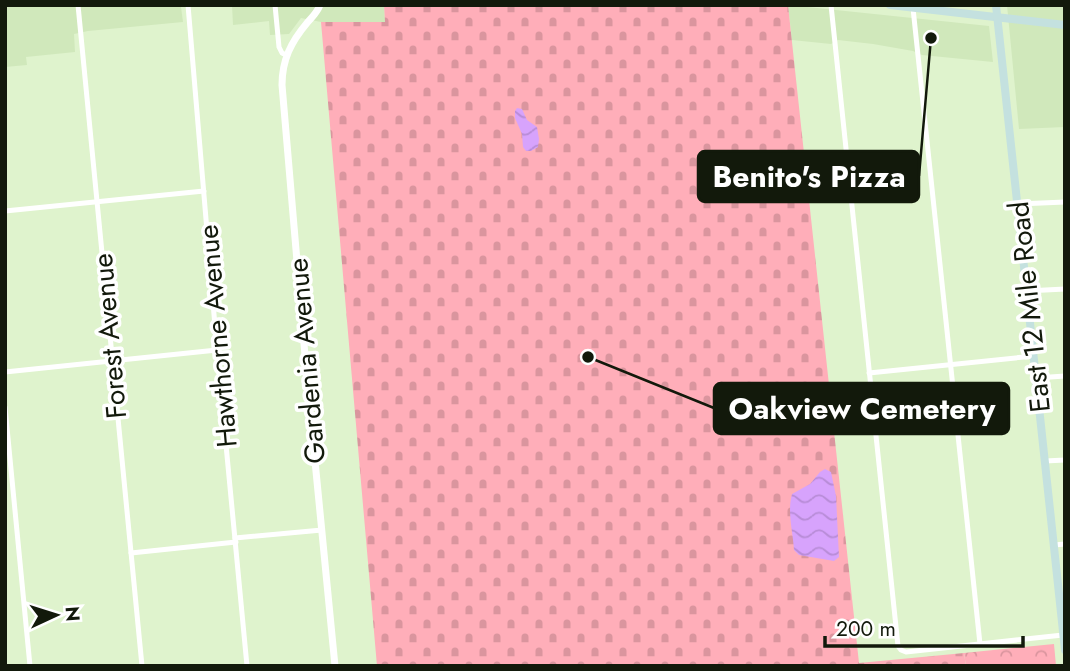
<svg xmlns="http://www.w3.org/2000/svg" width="1070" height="671" font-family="Jost,sans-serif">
<defs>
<pattern id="cemetery-stones" width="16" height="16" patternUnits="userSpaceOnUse" patternTransform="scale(1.75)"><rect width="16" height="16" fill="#ffaeb9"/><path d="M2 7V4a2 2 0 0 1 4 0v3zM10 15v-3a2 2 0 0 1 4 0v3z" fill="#da959e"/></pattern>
<pattern id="park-crowns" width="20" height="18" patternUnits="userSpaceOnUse" patternTransform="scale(1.75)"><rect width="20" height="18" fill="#ffaeb9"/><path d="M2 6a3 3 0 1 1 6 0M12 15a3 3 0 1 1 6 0" fill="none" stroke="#da959e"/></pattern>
<pattern id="water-waves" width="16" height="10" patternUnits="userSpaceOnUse" patternTransform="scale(1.75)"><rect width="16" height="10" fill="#d7a3fc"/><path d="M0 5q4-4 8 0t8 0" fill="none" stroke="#b88cd7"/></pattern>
</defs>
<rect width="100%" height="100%" fill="#dff3cd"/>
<g fill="#d0e8bb">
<polygon points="5,5 193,5 181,7 183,22 88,31 74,34 75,52 26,57 27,65 5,67"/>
<polygon points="232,5 384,5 385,22 321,22 301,18 289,34 270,35 269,21 233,25"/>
<polygon points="788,5 989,26 993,62 922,55 913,51 873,44 838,40 831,44 792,40"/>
<polygon points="1007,5 1065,5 1065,127 1019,129"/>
</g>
<polygon fill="url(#cemetery-stones)" points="384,5 788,5 859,663 964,653 966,666 377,666 321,22 385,22"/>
<polygon fill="url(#park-crowns)" points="1054,644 1056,666 966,666 964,653"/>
<g fill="url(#water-waves)">
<polygon points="517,108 522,109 527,120 537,127 539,139 538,147 531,151 526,151 523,147 522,134 515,118 515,111"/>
<path d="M825,469L831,472L836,496L839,557L834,561L799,555L794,550C793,532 787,512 792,494L810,484L820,472Z"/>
</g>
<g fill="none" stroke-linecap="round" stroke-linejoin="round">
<g stroke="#fff" stroke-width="5">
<polyline points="78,5 142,666"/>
<polyline points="188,5 217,350 247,666"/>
<polyline points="275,5 279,47 282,53 286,55"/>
<polyline points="831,5 898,646 901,650 906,652 1063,635"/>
<polyline points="913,8 980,644"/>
<polyline points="1018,204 1065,202"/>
<polyline points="5,211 204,191"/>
<polyline points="1026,291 1065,289"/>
<polyline points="5,372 217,350"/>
<polyline points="869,373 1034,356"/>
<polyline points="1036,378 1065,376"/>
<polyline points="5,407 30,666"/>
<polyline points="1045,461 1065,460"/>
<polyline points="235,538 322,530"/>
<polyline points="1054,545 1065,544"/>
<polyline points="131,553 236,542"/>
</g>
<path stroke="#fff" stroke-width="7" d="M320,5C317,13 312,17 307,23C291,42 282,60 282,85L307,379L335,666"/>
<g stroke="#c4e1df" stroke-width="8">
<polyline points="890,5 1065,25"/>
<polyline points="996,5 1065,650"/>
</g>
</g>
<g text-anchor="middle" stroke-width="7" stroke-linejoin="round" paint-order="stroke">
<g font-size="28" fill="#12190b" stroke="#fff">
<text transform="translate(1029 307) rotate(-96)" y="10">East 12 Mile Road</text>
<text transform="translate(109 336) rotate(-95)" y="10">Forest Avenue</text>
<text transform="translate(217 336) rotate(-95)" y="10">Hawthorne Avenue</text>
<text transform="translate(306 361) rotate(-95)" y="10">Gardenia Avenue</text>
</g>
</g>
<path fill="none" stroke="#12190b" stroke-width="2.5" d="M931 38L919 176M588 357L714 408"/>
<g fill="#12190b" stroke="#fff" stroke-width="2.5">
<circle cx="931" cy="38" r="7"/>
<circle cx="588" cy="357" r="7"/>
</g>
<g fill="#12190b" stroke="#12190b" stroke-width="2.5">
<rect x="698" y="151" width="221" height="51" rx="7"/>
<rect x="714" y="383" width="295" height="51" rx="7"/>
</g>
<g font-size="30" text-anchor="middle" font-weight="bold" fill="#fff">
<text x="809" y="187">Benito's Pizza</text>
<text x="862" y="419">Oakview Cemetery</text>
</g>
<rect width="1070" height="671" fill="none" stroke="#12190b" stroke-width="14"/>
<g transform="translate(56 615) rotate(86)" stroke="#ffffff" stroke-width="5" paint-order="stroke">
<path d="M0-5L12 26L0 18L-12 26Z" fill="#12190b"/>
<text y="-10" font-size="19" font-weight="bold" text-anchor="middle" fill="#12190b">N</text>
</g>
<path d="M825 636v10h198v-10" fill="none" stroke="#12190b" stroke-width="3.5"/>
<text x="836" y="636" font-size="21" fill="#12190b" stroke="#ffffff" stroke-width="5" paint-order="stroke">200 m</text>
</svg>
